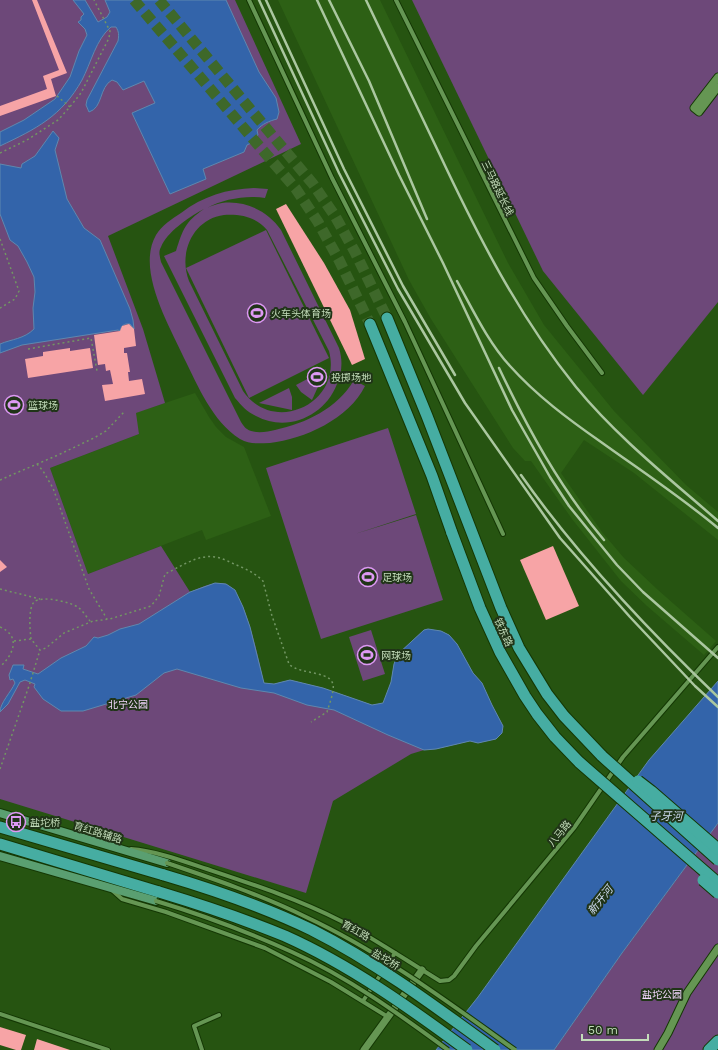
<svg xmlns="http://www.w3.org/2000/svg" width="718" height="1050" font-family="'Work Sans','Noto Sans SC',sans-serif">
<rect width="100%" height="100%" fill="#265411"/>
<g fill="#2d6015">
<polygon points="278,0 380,0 508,263 544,325 614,411 686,485 718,512 718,540 634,473 584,440 561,473 602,532 624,558 658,590 716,641 704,655 647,606 621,581 572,519 531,461 525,461 513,448 431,319 409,280"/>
<polygon points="195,393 209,417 216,427 226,437 244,447 271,516 206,540 202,530 88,574 50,468 139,434 135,413"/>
</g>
<g fill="#6d4879" fill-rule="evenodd">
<path d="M0,0H235L301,144L108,236L143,329L165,403L136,413L139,434L50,468L88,574L161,546L190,592C200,588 215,580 226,584C246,591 259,663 264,683L274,684L290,680L323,688L372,705L384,703L391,682L394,664L398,654L424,630L428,629L441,631L449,635L457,644L473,673L482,683L492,705L503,726L502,733L496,739L478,743L470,741L436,749L424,750L411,754L333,801L306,893L0,799Z"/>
<polygon points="412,0 718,0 718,302 643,395 543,271"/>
<path d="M254,188L268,189L265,198C247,195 223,199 207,208C211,206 216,204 222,203C245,200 268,211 281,230L339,348C343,361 342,372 337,384C325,416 287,433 256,416C247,412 241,405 235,398L164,256L176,251C183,229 185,222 204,209L202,210C188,218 167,232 161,247C158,252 160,257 161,262L241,422C243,425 245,428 247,429C254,434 267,432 275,430C306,423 337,409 354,380L365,386C349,419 304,439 270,443C259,443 250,445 240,439C212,421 198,386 184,358C169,325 136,270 156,235C162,225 172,219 181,213C203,196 227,189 254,188ZM224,215C241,214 256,217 267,230L329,351C343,403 274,436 243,391L189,281C178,253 193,219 224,215Z"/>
<polygon points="266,230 329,358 249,398 186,268"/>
<polygon points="326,369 312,400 301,392 296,385"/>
<polygon points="289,388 292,397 292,410 259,403"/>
<polygon points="388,428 416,514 355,534 416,515 443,600 321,639 266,468"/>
<polygon points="371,630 385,674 363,681 349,637"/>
<polygon points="718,823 718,1050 554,1050 622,953"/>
</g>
<g fill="#3364aa" stroke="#5e88af">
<path d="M73,0H85L98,22L107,17L110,12L105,0H226L259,72L276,98L279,112L277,119C269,121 262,124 257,130L258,135L251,143L247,145L244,152L203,169L206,179L170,194L132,113L155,103L144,81L123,90L117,82L112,80C99,87 103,108 89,112L86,105L87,100L118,41C119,35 119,32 116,27H111C96,39 91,63 82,80C62,116 36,129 0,146V132L24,120L55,99L70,77L79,51L87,35L85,29L78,22L81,20V17L84,14Z"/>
<path d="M53,131L59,138L55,150L67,199L84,228L100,240L130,309L133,320L134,329L130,324C124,323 121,326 120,331L118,330L22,345L0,353V344C12,339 24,339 34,329L33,308L35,292L34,277L27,262L18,246L10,240L0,214V164L21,168L22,164L35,156Z"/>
<path d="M215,583L226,584L235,590L243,607L250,627L264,683L274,684L290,680L323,688L372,705L383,703L391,682L394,664L398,654L424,630L428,629L441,631L449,635L457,644L473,673L482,683L492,705L503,726L502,733L496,739L478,743L470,741L436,749L424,750L388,735L334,710L307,705L274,693L241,688L177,669L164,673L136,695L83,711H61L43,699L34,687L35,684L25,680L20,682L8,704L0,712C0,703 11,692 15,683L13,679L10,680L9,675L13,665H24L23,669L38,674L61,658L86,646L94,637L98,638L108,635L120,629L139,624L190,592Z"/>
<polygon points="718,681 718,823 622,953 554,1050 436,1050 478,997 649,760"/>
</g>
<g fill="#f7a4a6">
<polygon points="32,0 37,0 67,73 51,79 56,96 0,116 0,106 47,89 43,76 59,70"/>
<polygon points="286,204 324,263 350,310 365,359 352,365 276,209"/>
<polygon points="129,324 134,329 136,346 124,348 124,353 127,353 130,372 128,372 129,381 142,379 145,394 105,401 102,385 113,384 110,370 106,371 105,364 98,365 94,335 120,331 122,326"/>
<polygon points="70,348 70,351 90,348 93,368 28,378 25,359 43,356 43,352"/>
<polygon points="553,546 579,606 546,620 520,560"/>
<polygon points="0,560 7,567 0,572"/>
<polygon points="0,1027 26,1035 21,1050 16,1050 0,1045"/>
<polygon points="37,1039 70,1050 34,1050"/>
</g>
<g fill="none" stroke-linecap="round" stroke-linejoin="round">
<g stroke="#3e682a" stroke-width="11" stroke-dasharray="11 5.5" stroke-linecap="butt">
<polyline points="134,0 296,189 318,222 339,260 370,324"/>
<polyline points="159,0 313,184 335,216 355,252 387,318"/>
</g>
<defs>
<g id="minor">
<polyline points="249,0 332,178 405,322 503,534"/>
<polyline points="396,0 534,278 567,326 602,373"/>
<path d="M131,849C156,851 183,861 207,869C252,884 298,899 341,921C375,939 407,961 440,981L449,980L454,976L476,946L574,828L623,757L718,647"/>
<polyline points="113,891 122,899 166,912 265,948 331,982 388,1017"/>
<polyline points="363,1001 395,953"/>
<polyline points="0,1014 108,1050"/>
<polyline points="202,1050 194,1026 219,1015"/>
</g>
<g id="tertiary">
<polyline points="718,77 694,108 699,112 718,87"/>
<polyline points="364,1050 422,970"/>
<polyline points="658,1050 668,1033 687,993 718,948"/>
</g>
<g id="secondary">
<polyline points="0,813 167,863"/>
<polyline points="0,856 156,901"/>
</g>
<g id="trunk">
<polyline points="387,318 427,416 501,608 519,648 547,694 564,716 602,756"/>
<polyline points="370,324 432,476 452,533"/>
<polyline points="0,827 164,875"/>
<polyline points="0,844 159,892"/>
<polyline points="709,1050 718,1041"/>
</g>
</defs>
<use href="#minor" stroke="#143704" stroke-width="6"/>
<use href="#tertiary" stroke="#143704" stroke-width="9"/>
<use href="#secondary" stroke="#143704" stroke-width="10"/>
<use href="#trunk" stroke="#143704" stroke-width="13"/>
<g stroke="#729663" stroke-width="1.5" stroke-dasharray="2 3" stroke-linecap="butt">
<polyline points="57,96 70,107"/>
<polyline points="0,153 27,140 44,129 58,120 69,108 81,93 109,38 110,31 94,0"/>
<polyline points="0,239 19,291 15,299 0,308"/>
<polyline points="28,349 91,338 97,371"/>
<polyline points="37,464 43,471 53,488 89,589 107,619"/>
<polyline points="0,480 58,455 94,438 106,431 124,412"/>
<polyline points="0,589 40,599"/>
<path d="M0,627C21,636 14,654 0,667"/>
<path d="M31,639C30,630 28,609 34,602C41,595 72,602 79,608C83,611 87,618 91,622"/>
<path d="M14,641L31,639L40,650L46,648L64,633L93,621L110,619L151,606L159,596L165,574C180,567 198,554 215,557C223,558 231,563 239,566C248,570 256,574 263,581L272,616L289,664C300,676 337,669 333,690C332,698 329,705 327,712L311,722"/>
<polyline points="0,769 29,686 40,650"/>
</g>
<use href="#minor" stroke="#659653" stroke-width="4"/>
<use href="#tertiary" stroke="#659653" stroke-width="7"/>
<use href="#secondary" stroke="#5a9f71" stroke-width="8"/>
<use href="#trunk" stroke="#46ada2" stroke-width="11"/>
<g stroke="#abc7a0" stroke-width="2.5">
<polyline points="259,0 339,173 398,289 465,403 560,538 630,617 695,686 718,707"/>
<polyline points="266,0 344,169 403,286 455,375"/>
<polyline points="317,0 399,175 443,263 512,410 550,477 569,506 617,565 643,592 718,658"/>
<polyline points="329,0 369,81 427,219"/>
<path d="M366,0C390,51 415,102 439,153C478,236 518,315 576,387C618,438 669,478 718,521"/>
<path d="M457,281C473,310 488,342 510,366C537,396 568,419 601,442C640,470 681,497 718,528"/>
<path d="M499,368C528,429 560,488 604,540"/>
<path d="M521,475C577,555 648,630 718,697"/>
</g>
<defs>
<g id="minor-bridge">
<path d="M167,863C214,879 261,895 306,917C381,952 448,1002 515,1050"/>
<path d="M156,901C203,915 248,932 292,952C348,977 399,1014 448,1050"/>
</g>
<g id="trunk-bridge">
<polyline points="452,533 480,608 500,652 525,696 537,714 555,737 579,762 718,883"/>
<polyline points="602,756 718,860"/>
<polyline points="638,781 651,791 718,849"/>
<path d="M164,875C215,890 264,907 312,930C377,963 436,1007 495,1050"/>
<polyline points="703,880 718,893"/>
<path d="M159,892C202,905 244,919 285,936C350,965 410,1008 467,1050"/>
</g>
</defs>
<use href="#minor-bridge" stroke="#143704" stroke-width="6" stroke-linecap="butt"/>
<use href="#trunk-bridge" stroke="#143704" stroke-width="13" stroke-linecap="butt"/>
<use href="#minor-bridge" stroke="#659653" stroke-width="4"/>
<use href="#trunk-bridge" stroke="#46ada2" stroke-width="11"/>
</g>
<defs>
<symbol id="stadium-ring" viewBox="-11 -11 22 22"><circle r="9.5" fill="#203418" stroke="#dd99f3" stroke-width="1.5"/><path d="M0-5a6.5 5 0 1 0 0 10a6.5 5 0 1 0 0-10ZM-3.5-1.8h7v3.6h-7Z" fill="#dd99f3"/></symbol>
<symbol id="bus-ring" viewBox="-11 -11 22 22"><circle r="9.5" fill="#203418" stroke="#dd99f3" stroke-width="1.5"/><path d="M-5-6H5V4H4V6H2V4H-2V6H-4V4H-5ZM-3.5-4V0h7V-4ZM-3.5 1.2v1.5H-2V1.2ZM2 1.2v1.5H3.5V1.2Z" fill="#dd99f3"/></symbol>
</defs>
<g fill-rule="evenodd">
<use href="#stadium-ring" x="246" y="302" width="22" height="22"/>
<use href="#stadium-ring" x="306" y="366" width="22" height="22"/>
<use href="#stadium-ring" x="3" y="394" width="22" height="22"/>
<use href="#stadium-ring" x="357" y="566" width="22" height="22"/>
<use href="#stadium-ring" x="356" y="644" width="22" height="22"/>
<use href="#bus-ring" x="5" y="811" width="22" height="22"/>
</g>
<g text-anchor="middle" stroke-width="4" stroke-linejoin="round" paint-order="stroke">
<g font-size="10" fill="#c3dcba" stroke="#203418">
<text transform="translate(498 188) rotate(64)" y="4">三马路延长线</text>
<text transform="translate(504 632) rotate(66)" y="4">铁东路</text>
<text transform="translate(98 832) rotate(17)" y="4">育红路辅路</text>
<text transform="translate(559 833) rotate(-51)" y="4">八马路</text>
<text transform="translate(356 930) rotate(29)" y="4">育红路</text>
<text transform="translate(386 959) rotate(31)" y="4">盐坨桥</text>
</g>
<g font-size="10" fill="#c3dcba" stroke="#203418" text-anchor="start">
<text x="271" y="317">火车头体育场</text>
<text x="331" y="381">投掷场地</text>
<text x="28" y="409">篮球场</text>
<text x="382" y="581">足球场</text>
<text x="381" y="659">网球场</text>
<text x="30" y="826">盐坨桥</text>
</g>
<g font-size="10" fill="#f3d6fd" stroke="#203418">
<text x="128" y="708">北宁公园</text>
<text x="662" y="998">盐坨公园</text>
</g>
<g font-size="11" font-style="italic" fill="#cddaee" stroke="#203418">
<text x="666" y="820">子牙河</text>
<text transform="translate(600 900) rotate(-52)" y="4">新开河</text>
</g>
</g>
<path d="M582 1034v6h66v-6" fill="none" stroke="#c3dcba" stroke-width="2"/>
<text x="588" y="1034" font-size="12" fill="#c3dcba" stroke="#203418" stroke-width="3" paint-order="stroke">50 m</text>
</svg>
